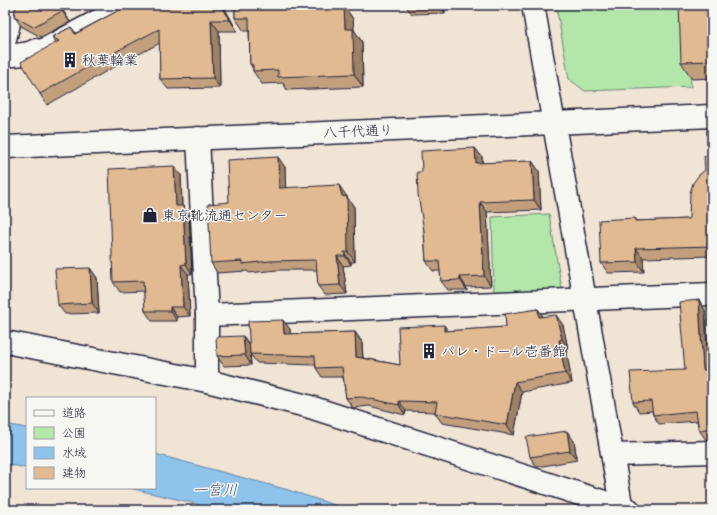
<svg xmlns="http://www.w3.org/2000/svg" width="717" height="515" font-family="'Indie Flower','Klee One',sans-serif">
<rect width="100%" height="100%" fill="#f0e4d5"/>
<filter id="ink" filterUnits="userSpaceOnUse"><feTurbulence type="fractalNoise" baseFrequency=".025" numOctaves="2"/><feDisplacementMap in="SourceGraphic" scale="8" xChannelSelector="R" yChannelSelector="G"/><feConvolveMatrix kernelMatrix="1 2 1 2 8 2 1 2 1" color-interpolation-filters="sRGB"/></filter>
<g filter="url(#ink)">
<g fill="#b2e7a9" stroke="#6a8472">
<polygon points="556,5 686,5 691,87 585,91 569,79"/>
<polygon points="549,214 562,290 494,293 492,217"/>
</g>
<g fill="#8ec3ec" stroke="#6383a5">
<polygon points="5,424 27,428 27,468 5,464"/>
<polygon points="155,454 285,489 350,510 215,510 189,502 129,488 155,488"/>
</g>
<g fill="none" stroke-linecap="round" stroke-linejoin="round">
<defs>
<g id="lane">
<polyline points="36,50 120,5"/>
<polyline points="5,54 17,5"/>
</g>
<g id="street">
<path d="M5,56C16,54 27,56 36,50"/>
<polyline points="198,138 207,315 207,381"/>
<polyline points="207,315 712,294"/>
<polyline points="5,342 207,381 307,406 629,510"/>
<polyline points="613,455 712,452"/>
</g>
<g id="secondary">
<polyline points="533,5 622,510"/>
<polyline points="5,147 712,116"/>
</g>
</defs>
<use href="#lane" stroke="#22223b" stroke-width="18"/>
<use href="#street" stroke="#22223b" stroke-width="25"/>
<use href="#secondary" stroke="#22223b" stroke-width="25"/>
<use href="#lane" stroke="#f6f6f2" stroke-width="15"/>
<use href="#street" stroke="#f6f6f2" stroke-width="22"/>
<use href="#secondary" stroke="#f6f6f2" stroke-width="22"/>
</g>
<g fill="#c2a07e" stroke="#22223b">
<polygon points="16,5 61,5 60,6 70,22 41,37 21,26 14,16"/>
<polygon points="121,5 223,5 237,31 219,31 220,88 168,89 160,79 160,43 105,72 47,105 40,94 56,42 52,37 71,27 76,33 123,8"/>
<polygon points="235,5 332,5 333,6 344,6 353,19 354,30 362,42 363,87 287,90 283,83 262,84 253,71 253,69 250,64 249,31 244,31 235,18"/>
<polygon points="405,5 444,5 445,13 412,14"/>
<polygon points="712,5 712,78 692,79 681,62"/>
<polygon points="475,148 482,157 482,163 532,161 539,171 541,210 487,212 491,286 466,287 467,290 448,290 441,281 440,271 433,271 426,261 424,231 422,172"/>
<polygon points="712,156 712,256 643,258 644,272 608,273 601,263 635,218 637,221 689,219 705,170"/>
<polygon points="174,166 181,175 182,206 189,216 192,274 188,274 190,316 177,317 177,321 152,321 145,311 144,291 120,292 113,282"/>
<polygon points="285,167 285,188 346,195 347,197 354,207 355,262 351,262 351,265 343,266 347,294 325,295 318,286 317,270 277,270 249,273 247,271 217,273 211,263"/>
<polygon points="90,268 97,278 99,313 65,314 58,305"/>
<polygon points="699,300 705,310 709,370 712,370 712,439 706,440 699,430 697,421 659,424 653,415 652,411 639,412 633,402 685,370"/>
<polygon points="538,309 543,317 563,325 568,349 566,349 572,383 522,392 514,435 442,423 435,413 435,412 406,411 405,415 369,406 353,408 346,398 343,377 322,377 316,368 315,365 257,363 250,354 251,365 224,366 217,356 243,336 250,345 290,329 290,334 355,332 362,342 363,358 400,365 448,331 506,327"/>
<polygon points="574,441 577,460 537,467 530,457"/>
</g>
<g fill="#9e8266" stroke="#22223b">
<polygon points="5,5 8,5 5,16"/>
<polygon points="59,5 60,5 70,22 62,11"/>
<polygon points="221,5 223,5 237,31 230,20"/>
<polygon points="439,5 444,5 445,13"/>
<polygon points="344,6 353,19 354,30 362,42 363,87 354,74 345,29"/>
<polygon points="211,20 219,31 220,88 213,78"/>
<polygon points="475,148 482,157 483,173 476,163"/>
<polygon points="278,157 285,167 286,198 279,188"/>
<polygon points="532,161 539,171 541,210 534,200"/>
<polygon points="174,166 181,175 182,216 176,206"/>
<polygon points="339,185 354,207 355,262 348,252 342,196"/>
<polygon points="480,202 487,212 491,286 484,276"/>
<polygon points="183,206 189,216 192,274 186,264"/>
<polygon points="636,248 643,258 644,272 637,262"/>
<polygon points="344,252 351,262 351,265 345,256"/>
<polygon points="337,256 343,266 347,294 340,285"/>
<polygon points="181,265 188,274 190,316 183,307"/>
<polygon points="90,268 97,278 99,313 92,303"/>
<polygon points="460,277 466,287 467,290 460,280"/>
<polygon points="699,300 705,310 709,380 703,370"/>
<polygon points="170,307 177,317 177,321 170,311"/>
<polygon points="538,309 545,319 539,317"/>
<polygon points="556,315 563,325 568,349 562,339"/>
<polygon points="283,320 290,329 291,344 284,334"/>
<polygon points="444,325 451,335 444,331"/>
<polygon points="355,332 362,342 363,366 356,357"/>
<polygon points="243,336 250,346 251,365 245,355"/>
<polygon points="559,340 566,349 572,383 565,373"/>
<polygon points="515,382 522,392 514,435 507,425"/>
<polygon points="399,401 406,411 405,415 399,405"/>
<polygon points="567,431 574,441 577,460 570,451"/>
</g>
<g fill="#e1ba92" stroke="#22223b">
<polygon points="16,5 59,5 62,11 33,27 14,16"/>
<polygon points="121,5 221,5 230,20 211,20 213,78 160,79 159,29 98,61 40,94 21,62 59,41 52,37 71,27 75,34 123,8"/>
<polygon points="235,5 331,5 332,6 344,6 345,29 353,29 354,74 278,77 278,70 253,71 253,65 250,64 249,18 235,18"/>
<polygon points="679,5 712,5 712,61 681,62"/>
<polygon points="475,148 476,163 532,161 534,200 480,202 484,276 460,277 460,280 441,281 439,261 426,261 424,231 418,194 417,172 422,172 421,151"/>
<polygon points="704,156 712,156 712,246 636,248 637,262 601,263 599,220 635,218 635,221 689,219 690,193 693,183 699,175 705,170"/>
<polygon points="278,157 279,188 339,185 342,196 347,197 348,252 344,252 345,256 337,256 340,285 318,286 316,260 270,261 242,264 242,261 211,263 208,204 229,202 227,160"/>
<polygon points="174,166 176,206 183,206 186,264 181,265 183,307 170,307 170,311 145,311 143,281 113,282 109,169"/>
<polygon points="90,268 92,303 58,305 55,269"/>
<polygon points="699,300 703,370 712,370 712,428 699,430 696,411 653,415 651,401 633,402 630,372 685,370 679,302"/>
<polygon points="538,309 539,317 556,315 562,339 559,340 565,373 515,382 507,425 435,413 437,402 399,401 399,405 362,397 346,398 342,367 316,368 315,356 250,354 248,321 283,320 284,334 355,332 356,357 400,365 398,327 444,325 444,331 506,327 505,314"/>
<polygon points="243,336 245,355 217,356 216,337"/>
<polygon points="567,431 570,451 530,457 526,437"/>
</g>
</g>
<defs>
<symbol id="building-bare" viewBox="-9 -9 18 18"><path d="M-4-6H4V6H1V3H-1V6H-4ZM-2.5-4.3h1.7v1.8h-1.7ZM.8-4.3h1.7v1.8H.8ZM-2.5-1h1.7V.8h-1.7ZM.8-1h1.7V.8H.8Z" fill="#22223b" stroke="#f6f6f2" stroke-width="2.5" paint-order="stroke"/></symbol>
<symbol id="shop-bare" viewBox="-9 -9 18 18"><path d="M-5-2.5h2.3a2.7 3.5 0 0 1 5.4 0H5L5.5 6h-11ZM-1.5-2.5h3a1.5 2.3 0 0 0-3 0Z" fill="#22223b" stroke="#f6f6f2" stroke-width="2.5" paint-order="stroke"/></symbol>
</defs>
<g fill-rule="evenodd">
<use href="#building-bare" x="59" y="49" width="22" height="22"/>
<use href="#shop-bare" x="139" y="204" width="22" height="22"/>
<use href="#building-bare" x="418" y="340" width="22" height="22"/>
</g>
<g text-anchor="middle" stroke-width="3" stroke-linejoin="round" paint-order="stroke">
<g font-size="14" fill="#22223b" stroke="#f6f6f2" text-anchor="start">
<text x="82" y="65">秋葉輪業</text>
<text x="162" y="220">東京靴流通センター</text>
<text x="441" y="356">パレ・ドール壱番館</text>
</g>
<g font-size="14" fill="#22223b" stroke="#f6f6f2">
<text transform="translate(358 131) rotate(-2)" y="5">八千代通り</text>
</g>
<g font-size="15" font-style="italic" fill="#425270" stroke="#f6f6f2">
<text x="215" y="495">一宮川</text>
</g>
</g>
<rect width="717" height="515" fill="none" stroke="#f6f6f2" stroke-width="20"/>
<rect x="10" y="10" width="697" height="495" fill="none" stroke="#22223b" stroke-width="1.5" filter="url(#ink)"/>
<rect x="26" y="397" width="130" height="92" fill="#f6f6f2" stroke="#a1a1a9"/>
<rect x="34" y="410" width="20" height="6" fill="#f6f6f2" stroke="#a1a1a9"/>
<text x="62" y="417" font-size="12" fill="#22223b">道路</text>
<rect x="34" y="427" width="20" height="12" fill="#b2e7a9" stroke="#a1a1a9"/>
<text x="62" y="437" font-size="12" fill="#22223b">公園</text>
<rect x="34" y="447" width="20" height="12" fill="#8ec3ec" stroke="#a1a1a9"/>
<text x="62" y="457" font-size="12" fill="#22223b">水域</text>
<rect x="34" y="467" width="20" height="12" fill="#e1ba92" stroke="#a1a1a9"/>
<text x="62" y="477" font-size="12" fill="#22223b">建物</text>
</svg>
